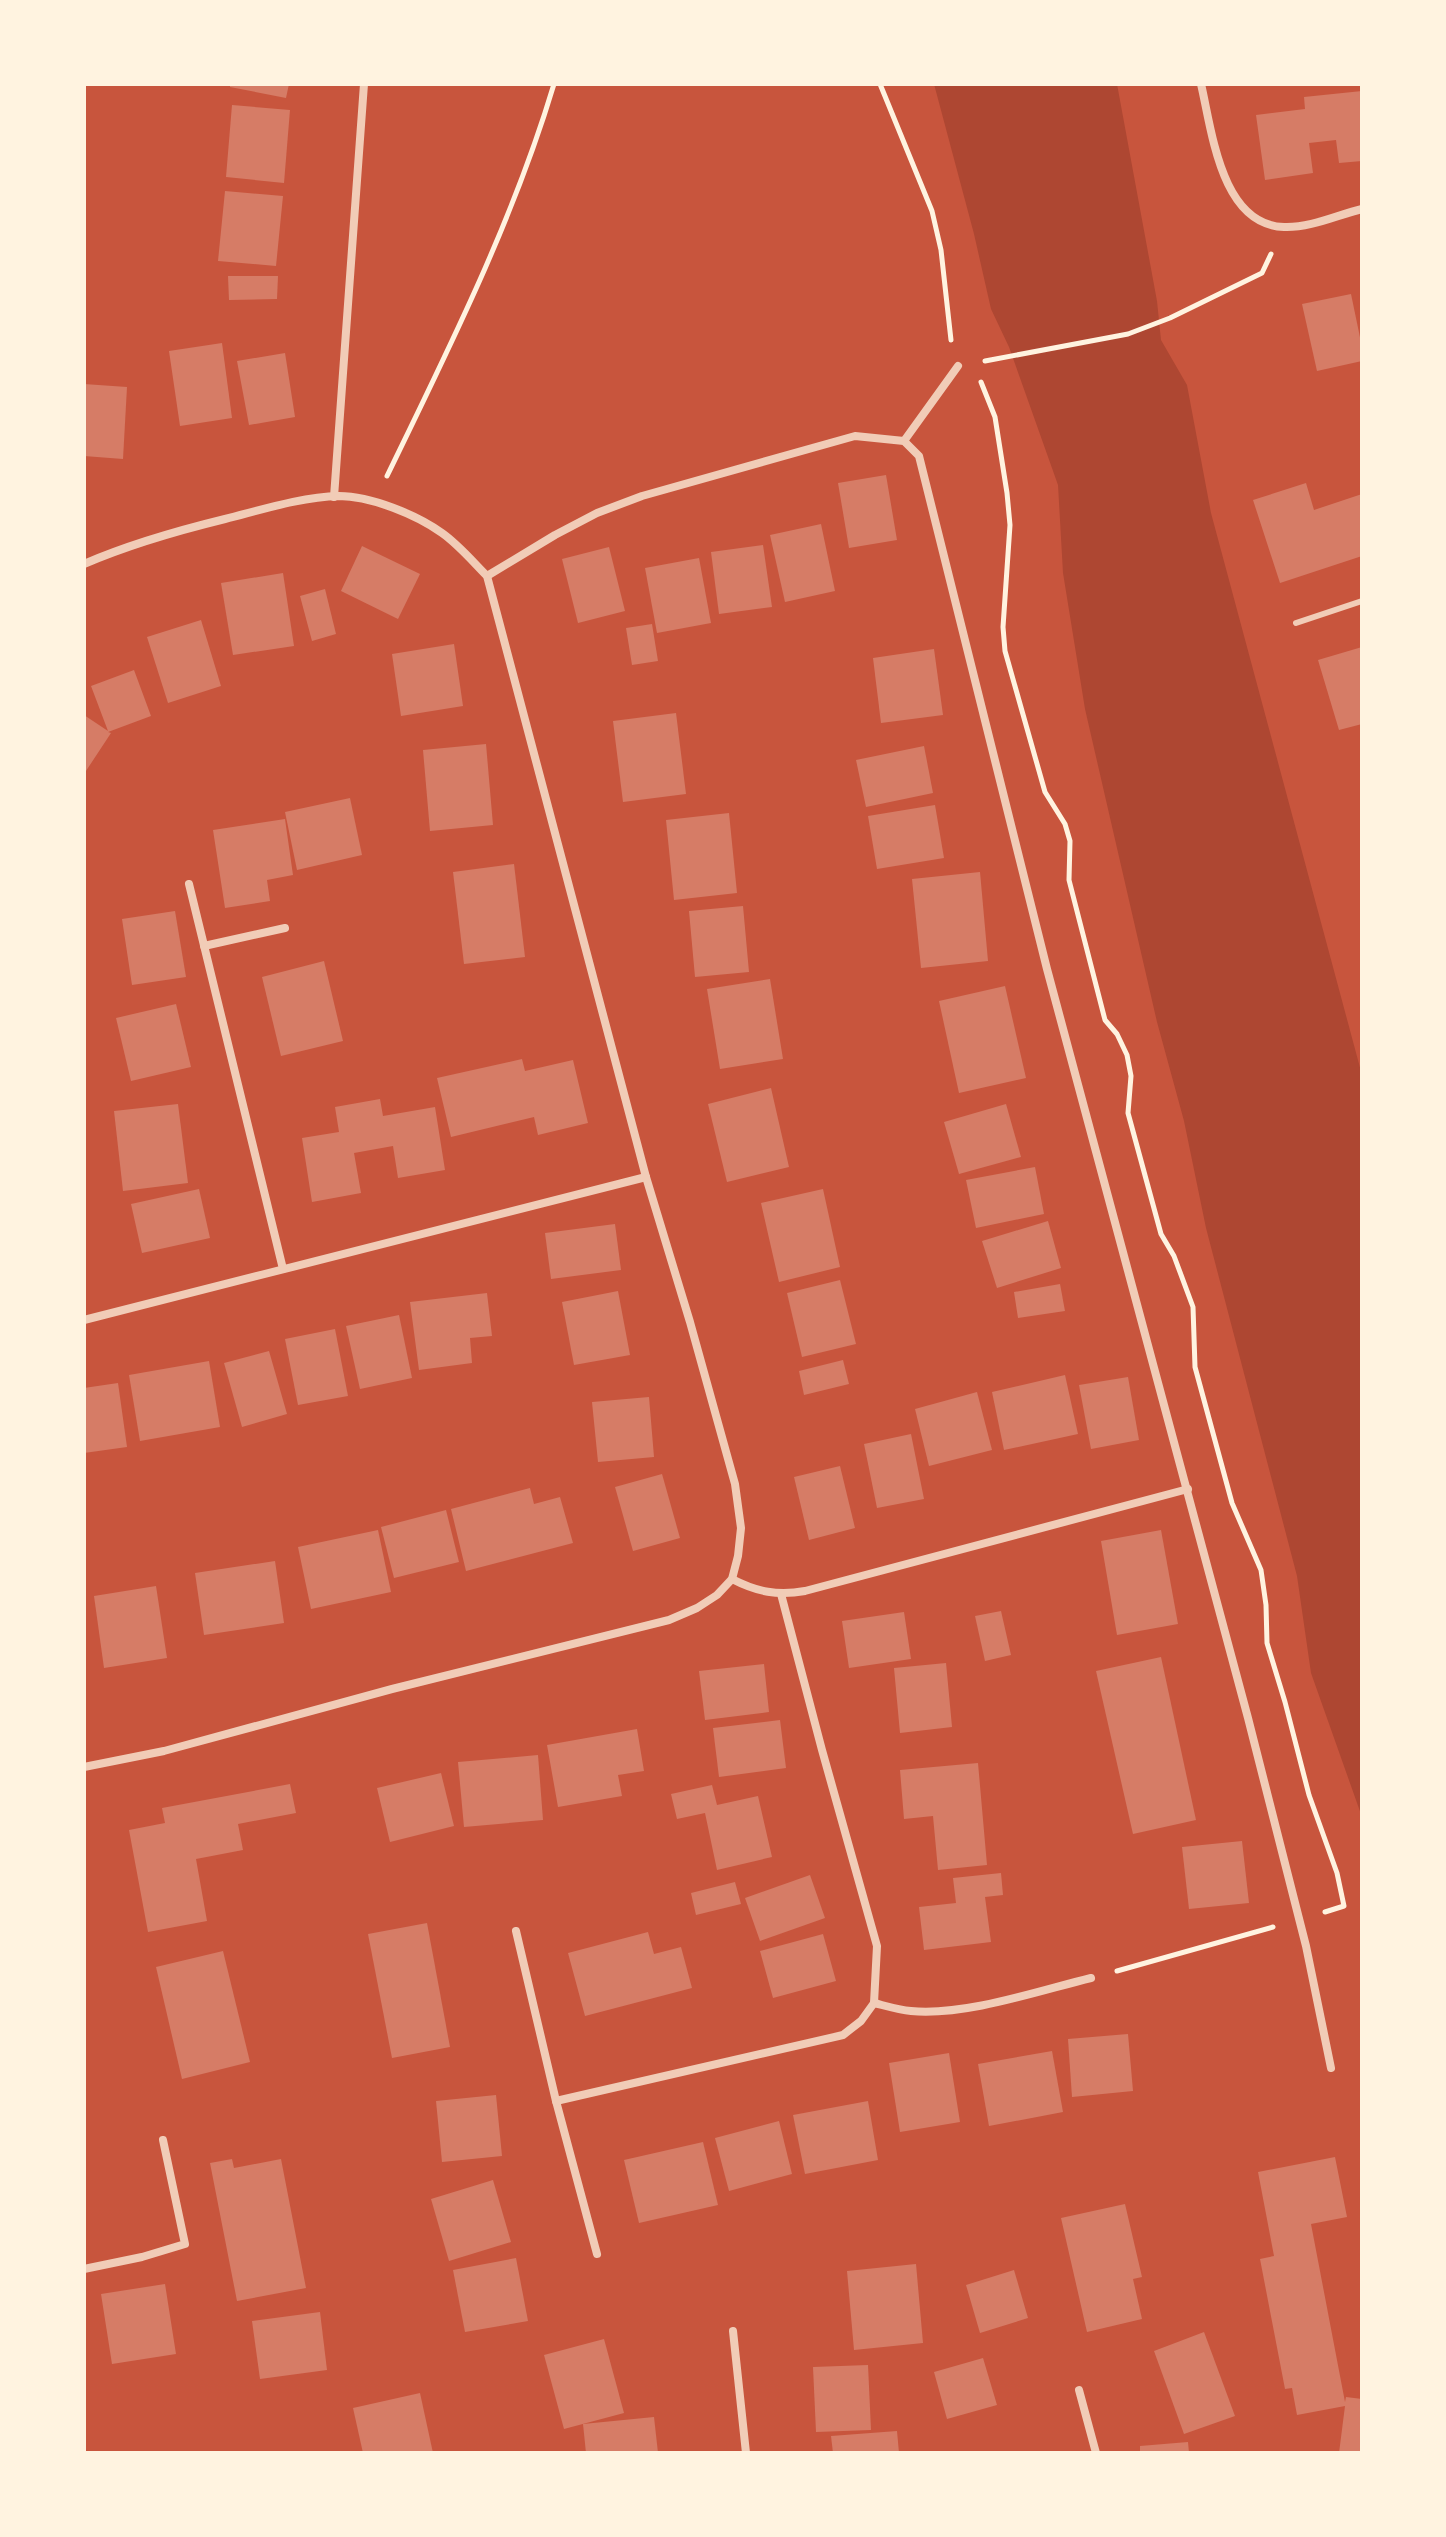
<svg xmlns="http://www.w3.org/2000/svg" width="1446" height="2537" font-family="Karla,sans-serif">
<rect width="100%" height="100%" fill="#c8553d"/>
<polygon fill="#ae4732" points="934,84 1117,84 1157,301 1161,340 1187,385 1211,513 1362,1075 1362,1817 1311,1673 1297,1576 1206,1228 1184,1121 1157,1022 1085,709 1063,573 1058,485 1009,347 991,309 974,234"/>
<g fill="#d67c66">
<polygon points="230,84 289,84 286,98 230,87"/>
<polygon points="1362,91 1362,161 1339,163 1336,140 1309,143 1313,173 1265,180 1256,115 1305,109 1304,97"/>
<polygon points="232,105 290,110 284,183 226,177"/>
<polygon points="225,191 283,196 276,266 218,261"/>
<polygon points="228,276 278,276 277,299 229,300"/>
<polygon points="1351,294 1362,347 1362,361 1317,371 1302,304"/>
<polygon points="222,343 232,418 180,426 169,351"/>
<polygon points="285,353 295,417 249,425 237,361"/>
<polygon points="84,384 127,387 123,459 84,456"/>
<polygon points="886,475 897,540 849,548 838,483"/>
<polygon points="1306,483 1314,510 1362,494 1362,556 1280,583 1253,500"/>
<polygon points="821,524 835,591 785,602 770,535"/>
<polygon points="763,545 772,607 719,614 711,552"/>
<polygon points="362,546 420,574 398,619 341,591"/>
<polygon points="609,547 625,611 578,623 562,559"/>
<polygon points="699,558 711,623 657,633 645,568"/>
<polygon points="283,573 294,646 233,655 221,583"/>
<polygon points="325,589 336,634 312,641 300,596"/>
<polygon points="201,620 221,686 168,703 147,637"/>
<polygon points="652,624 658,661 632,665 626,628"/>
<polygon points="454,644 463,706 401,716 392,654"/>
<polygon points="1362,647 1362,724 1339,730 1318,660"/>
<polygon points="934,649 943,715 881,723 873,658"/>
<polygon points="134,670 151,716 108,732 111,733 84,774 84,715 108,731 91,686"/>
<polygon points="676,713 686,794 623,802 613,721"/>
<polygon points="486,744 493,825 430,831 423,750"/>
<polygon points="924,746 933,793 866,807 856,760"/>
<polygon points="350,798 362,855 297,870 285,812"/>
<polygon points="935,805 944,858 877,869 868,816"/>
<polygon points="729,813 737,893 674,900 666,820"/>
<polygon points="285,819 293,875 267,880 270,901 225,908 213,830"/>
<polygon points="514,864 525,957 464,964 453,872"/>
<polygon points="980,872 988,961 921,968 912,879"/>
<polygon points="743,906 749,972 695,977 689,911"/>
<polygon points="175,911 186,977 132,985 122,919"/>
<polygon points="324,961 343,1041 281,1056 262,977"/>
<polygon points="770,979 783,1059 720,1069 707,989"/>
<polygon points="1005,986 1026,1078 959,1093 939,1001"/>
<polygon points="176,1004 191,1067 131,1081 116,1018"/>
<polygon points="522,1059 525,1071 573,1060 588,1123 538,1135 534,1117 451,1137 437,1078"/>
<polygon points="771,1088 789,1167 727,1182 708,1104"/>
<polygon points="380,1099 383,1116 435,1107 445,1170 398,1178 393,1146 354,1153 361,1193 312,1202 302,1138 339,1132 335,1107"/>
<polygon points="178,1104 188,1183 123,1191 114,1111"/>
<polygon points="1006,1104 1021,1157 959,1174 944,1122"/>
<polygon points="1035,1167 1044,1214 976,1228 966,1180"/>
<polygon points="199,1189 210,1238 142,1253 131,1204"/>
<polygon points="823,1189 840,1267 779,1282 761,1203"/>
<polygon points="1048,1221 1061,1268 997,1288 982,1241"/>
<polygon points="615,1224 621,1270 551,1279 545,1233"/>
<polygon points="840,1280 856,1344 802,1357 787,1293"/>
<polygon points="1060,1284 1065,1311 1018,1318 1014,1292"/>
<polygon points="618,1291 630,1355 574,1365 562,1302"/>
<polygon points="487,1293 492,1336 470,1338 472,1363 419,1370 410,1302"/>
<polygon points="399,1315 412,1378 360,1389 346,1326"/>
<polygon points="335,1329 348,1396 298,1405 285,1339"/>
<polygon points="269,1351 287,1414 242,1427 224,1363"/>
<polygon points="843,1360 849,1384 804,1395 799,1371"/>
<polygon points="209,1361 220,1427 140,1441 129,1375"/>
<polygon points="1065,1375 1078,1434 1004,1450 992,1392"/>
<polygon points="1128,1377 1139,1440 1091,1449 1079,1385"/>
<polygon points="118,1383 127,1447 84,1453 84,1388"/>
<polygon points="977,1392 992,1450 929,1466 915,1409"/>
<polygon points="649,1397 654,1457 598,1462 592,1402"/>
<polygon points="911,1434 924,1499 877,1508 864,1444"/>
<polygon points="840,1466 855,1528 809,1540 794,1477"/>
<polygon points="662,1474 680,1538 633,1551 615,1487"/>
<polygon points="530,1488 534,1504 560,1497 573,1543 466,1571 451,1509"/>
<polygon points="446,1510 459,1562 394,1578 381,1527"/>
<polygon points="378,1530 391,1592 311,1609 298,1547"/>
<polygon points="1161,1530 1178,1624 1117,1635 1101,1541"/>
<polygon points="275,1561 284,1623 204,1635 195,1573"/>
<polygon points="156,1586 167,1658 104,1668 94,1596"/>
<polygon points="1001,1611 1011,1655 985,1661 975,1616"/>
<polygon points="904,1612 911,1659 849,1668 842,1621"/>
<polygon points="1161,1657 1196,1820 1133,1834 1096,1671"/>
<polygon points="946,1663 952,1727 900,1733 894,1668"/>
<polygon points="764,1664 769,1712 705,1720 699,1671"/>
<polygon points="780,1720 786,1768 719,1777 713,1728"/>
<polygon points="637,1729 644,1771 618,1775 622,1796 558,1807 547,1745"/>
<polygon points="538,1755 543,1820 464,1827 458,1762"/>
<polygon points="978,1763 987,1865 938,1870 933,1816 904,1819 900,1770"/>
<polygon points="441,1773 454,1826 390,1842 377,1788"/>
<polygon points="290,1784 296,1813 238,1824 243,1850 196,1859 207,1921 148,1932 129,1830 165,1823 162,1808"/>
<polygon points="712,1785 717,1805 758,1796 772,1857 717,1870 705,1813 677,1819 671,1794"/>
<polygon points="1242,1841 1249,1903 1189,1909 1182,1847"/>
<polygon points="1001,1873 1003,1895 985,1897 991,1942 924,1950 919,1907 956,1903 953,1878"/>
<polygon points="810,1875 825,1918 760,1941 745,1898"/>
<polygon points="735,1882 741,1904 696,1915 691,1893"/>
<polygon points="427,1923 450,2047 392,2058 368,1934"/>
<polygon points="648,1932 654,1954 681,1947 692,1988 585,2016 568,1953"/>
<polygon points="823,1934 836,1981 773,1998 760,1951"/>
<polygon points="223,1951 250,2062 182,2079 156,1967"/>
<polygon points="1128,2034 1133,2091 1072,2097 1068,2039"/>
<polygon points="1052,2051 1063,2112 989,2126 978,2064"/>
<polygon points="949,2053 960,2122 900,2132 889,2063"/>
<polygon points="496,2095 502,2156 442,2162 436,2101"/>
<polygon points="868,2101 878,2160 805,2174 793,2115"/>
<polygon points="779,2121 792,2174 729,2191 715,2138"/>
<polygon points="703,2142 718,2205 639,2223 624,2160"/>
<polygon points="1335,2157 1347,2217 1311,2224 1345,2402 1346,2397 1362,2399 1362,2453 1339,2453 1345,2406 1297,2415 1292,2388 1285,2389 1260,2259 1274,2256 1258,2172"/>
<polygon points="232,2159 234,2168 281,2159 306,2288 237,2301 210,2163"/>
<polygon points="493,2180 511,2242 449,2261 431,2199"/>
<polygon points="1125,2204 1142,2277 1133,2279 1142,2319 1087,2332 1061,2218"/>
<polygon points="516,2258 528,2321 465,2332 453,2270"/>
<polygon points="916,2264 923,2343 854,2350 847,2271"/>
<polygon points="1014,2270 1028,2318 980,2333 966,2285"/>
<polygon points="165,2284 176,2354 112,2364 101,2294"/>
<polygon points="320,2312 327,2370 260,2379 252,2321"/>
<polygon points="1204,2332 1235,2416 1184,2434 1154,2351"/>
<polygon points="604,2339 624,2413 564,2429 544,2355"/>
<polygon points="983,2358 997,2405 947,2419 934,2372"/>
<polygon points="868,2365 871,2430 816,2432 813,2367"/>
<polygon points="420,2393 433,2453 363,2453 353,2408"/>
<polygon points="654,2417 658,2453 586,2453 583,2424"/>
<polygon points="897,2431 899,2453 833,2453 831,2436"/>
<polygon points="1188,2442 1189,2453 1140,2453 1140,2446"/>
</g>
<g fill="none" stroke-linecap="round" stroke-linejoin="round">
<g stroke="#fff3e0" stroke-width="5">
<polyline points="880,84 932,211 941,250 951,340"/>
<polyline points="985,361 1128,334 1170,318 1262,273 1271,254"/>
<polyline points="981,382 995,417 1007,493 1010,525 1003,627 1005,651 1045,792 1065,824 1070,841 1069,880 1105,1020 1117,1034 1127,1055 1131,1076 1128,1113 1161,1234 1174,1256 1193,1307 1195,1367 1232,1503 1261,1570 1266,1605 1267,1643 1285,1702 1309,1795 1337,1873 1344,1906 1325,1912"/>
<path d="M387,476C449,348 513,221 554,84"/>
<polyline points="1117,1971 1273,1927"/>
</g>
<polyline stroke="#f1ccb7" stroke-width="6" points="1296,623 1362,601"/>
<g stroke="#f1ccb7" stroke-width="8">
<path d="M1201,84C1212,131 1221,225 1284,227C1311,228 1337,215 1362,209"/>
<polyline points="904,441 958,366"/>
<polyline points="334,497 364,84"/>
<path d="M84,564C130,544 176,531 225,519C261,510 301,497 339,496C371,496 417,515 442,533C459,545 473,562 487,576L646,1177L690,1322L735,1484L741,1528L738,1556L732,1579L717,1595L697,1608L669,1620L392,1689L164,1751L84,1767"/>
<polyline points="487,576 555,535 597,513 642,496 855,436 904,441 919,456 1047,969 1248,1718 1306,1946 1331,2068"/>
<polyline points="189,884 283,1269"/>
<polyline points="204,946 285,928"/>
<polyline points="84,1320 646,1177"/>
<path d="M732,1579C757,1592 778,1596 805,1591L1188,1489"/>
<polyline points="516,1931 556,2101 597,2254"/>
<path d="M874,2003C886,2006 899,2010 911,2011C966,2016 1038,1991 1091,1978"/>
<polyline points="556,2101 843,2035 861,2021 874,2003 877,1946 822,1750 781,1594"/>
<polyline points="84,2269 142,2257 185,2244 163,2140"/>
<polyline points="733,2331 746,2453"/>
<polyline points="1079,2390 1096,2453"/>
</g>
</g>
<rect width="1446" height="2537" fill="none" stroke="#fff3e0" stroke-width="172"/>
</svg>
